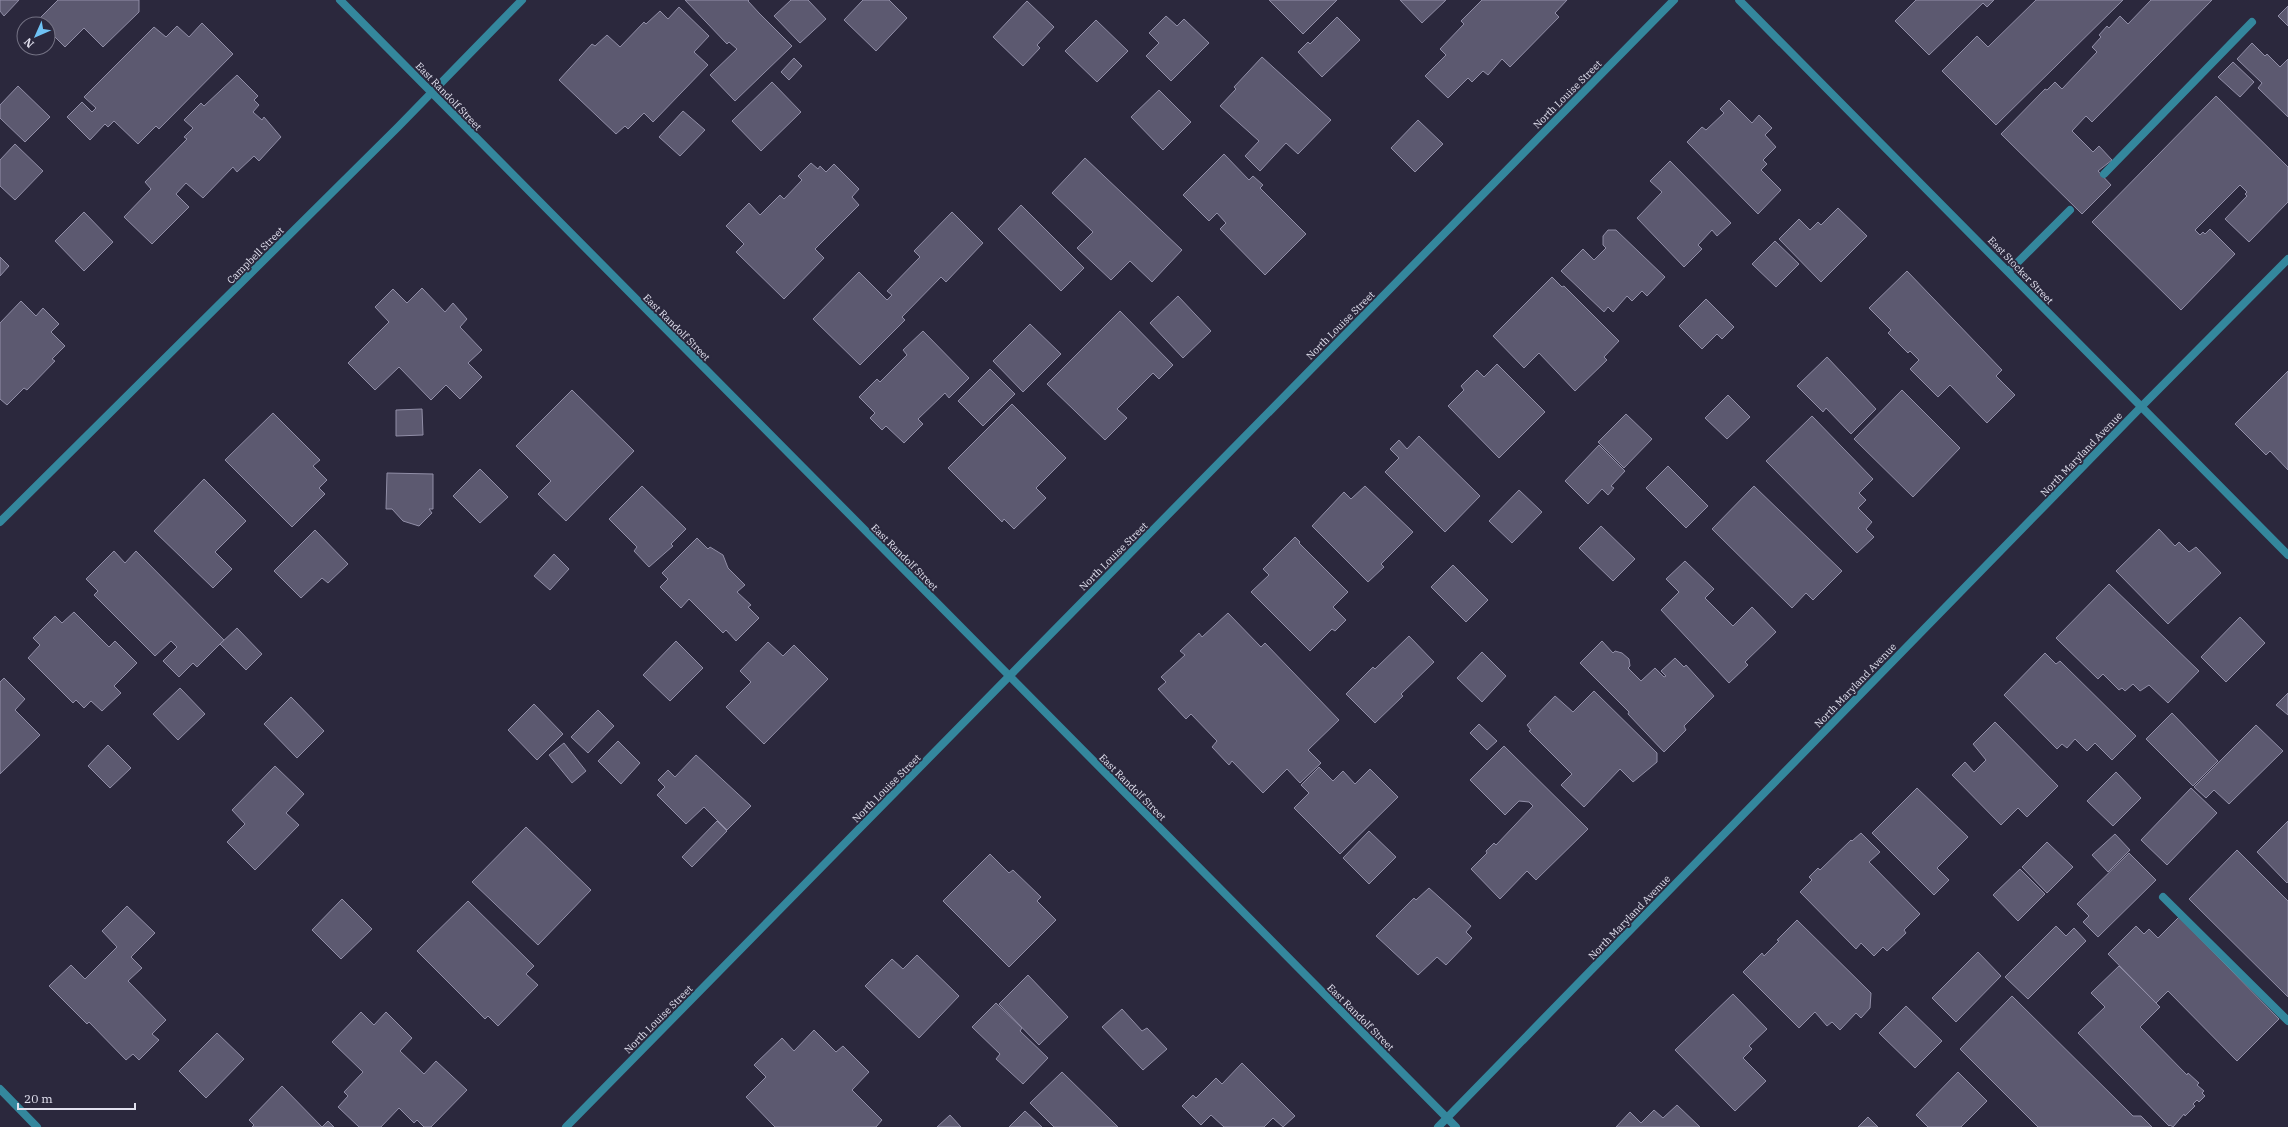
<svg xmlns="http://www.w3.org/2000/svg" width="2288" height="1127" font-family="'IBM Plex Serif',serif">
<rect width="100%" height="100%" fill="#2b283d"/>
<g fill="#5c5970" stroke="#918ea7">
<polygon points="0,0 19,0 4,16 0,11"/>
<polygon points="58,0 139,0 139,12 103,47 84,28 65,47 48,30 48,24 42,24 38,20"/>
<polygon points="685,0 749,0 748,1 759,13 792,46 735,101 710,75 737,49 729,42 727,44"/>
<polygon points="791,0 808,0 826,19 800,43 774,16"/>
<polygon points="863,0 889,0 907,18 876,51 844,20"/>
<polygon points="1269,0 1337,0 1303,34"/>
<polygon points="1400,0 1446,0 1422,23"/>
<polygon points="1482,0 1567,0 1555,13 1559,17 1510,67 1502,59 1488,75 1483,71 1472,82 1468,78 1448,98 1425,76 1446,55 1440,49 1464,24 1461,21"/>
<polygon points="1916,0 1994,0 1987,7 1983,3 1929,55 1895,21"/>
<polygon points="2036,0 2123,0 1996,125 1942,71 1977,36 1988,47"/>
<polygon points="2151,0 2212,0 2092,122 2086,116 2072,131 2093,152 2099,146 2112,160 2098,171 2111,185 2082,214 2001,134 2045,89 2047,90 2055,82 2062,89 2097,52 2092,47 2101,37 2099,35 2107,26 2109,28 2120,16 2128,24"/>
<polygon points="1027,1 1054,27 1037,45 1040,48 1023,66 993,37"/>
<polygon points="2288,6 2288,26 2278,16"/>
<polygon points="679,7 709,36 694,52 708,65 653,122 644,113 628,129 625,126 616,134 559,80 592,44 595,46 607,35 620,47 644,22 646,24 660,11 668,19"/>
<polygon points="1166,16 1177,26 1184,19 1209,43 1171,81 1146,56 1159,43 1149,33"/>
<polygon points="1337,17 1360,40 1322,77 1298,52 1308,42 1310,44"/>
<polygon points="1096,20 1128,51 1097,82 1065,51"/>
<polygon points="202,23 233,54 159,129 156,126 138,144 114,121 108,127 105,124 90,140 67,117 82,102 92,112 96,108 84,97 154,27 166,37 177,26 189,37"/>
<polygon points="2252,43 2265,56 2267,54 2280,67 2288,59 2288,117 2258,88 2262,83 2237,59"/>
<polygon points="1262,57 1331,120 1298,154 1286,143 1260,171 1245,156 1259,141 1220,106 1236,89 1234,87"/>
<polygon points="794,58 802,66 789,80 781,72"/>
<polygon points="2233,62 2254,82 2240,97 2218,77"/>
<polygon points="237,75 258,96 254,100 259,105 253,112 262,120 264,117 281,137 259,161 254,156 237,172 233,167 203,198 186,183 176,194 189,207 152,244 124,217 151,189 145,182 187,139 184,137 193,128 184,120 201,103 204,106"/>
<polygon points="772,82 801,112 761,151 732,121"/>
<polygon points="18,86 50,117 25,142 0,118 0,105"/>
<polygon points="1159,90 1191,122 1163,150 1131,117"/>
<polygon points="2216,96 2288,167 2288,202 2249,242 2225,219 2247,196 2245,194 2247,192 2240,185 2195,230 2200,235 2203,232 2205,234 2210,229 2235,254 2181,310 2092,222"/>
<polygon points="1729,100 1752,123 1759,115 1772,128 1765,135 1776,147 1763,160 1767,164 1761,170 1781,190 1758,214 1687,142 1702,127 1706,130 1724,113 1720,109"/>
<polygon points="683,111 705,130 680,156 659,137"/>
<polygon points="1418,120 1443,144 1415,172 1391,148"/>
<polygon points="15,144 43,171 15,200 0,186 0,160"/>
<polygon points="1224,154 1249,180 1253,176 1263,185 1260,188 1306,234 1265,275 1220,229 1226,223 1217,213 1209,221 1183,195"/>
<polygon points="1085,158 1182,250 1152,282 1130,261 1111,280 1077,248 1093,232 1052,193"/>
<polygon points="1670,161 1731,223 1717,236 1712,230 1698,245 1702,249 1684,267 1637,218 1662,192 1650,181"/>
<polygon points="811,163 818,169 820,166 826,172 834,164 859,189 852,197 859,205 815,249 824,258 784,299 736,252 744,244 726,226 749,203 760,215 780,195 784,199 802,180 798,176"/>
<polygon points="1021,205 1084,268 1061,291 998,229"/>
<polygon points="1838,208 1867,236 1821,282 1779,239 1799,219 1810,230 1818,222 1821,225"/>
<polygon points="84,212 113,242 84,271 55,241"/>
<polygon points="952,212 983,243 946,282 941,277 902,317 905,320 860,365 813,319 859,272 887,300 892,295 887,291 920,257 914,251"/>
<polygon points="1608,230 1616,230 1665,277 1647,296 1642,291 1632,301 1627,296 1613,312 1608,307 1604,312 1561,271 1583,249 1594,260 1606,248 1603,245 1603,236"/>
<polygon points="1775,241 1799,264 1776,287 1752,264"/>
<polygon points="0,257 9,266 0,276"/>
<polygon points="1907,271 2002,370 1996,376 2015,395 1987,423 1950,385 1938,397 1910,369 1919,360 1910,351 1908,353 1888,333 1891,330 1869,308"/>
<polygon points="1552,277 1562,287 1564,286 1619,341 1604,357 1607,360 1575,391 1539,353 1524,368 1493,336"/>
<polygon points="422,288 445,312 453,303 467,319 460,327 482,350 468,363 482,377 460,399 446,385 431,400 399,367 375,390 348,363 389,322 375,307 393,289 407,303"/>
<polygon points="1178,296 1211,331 1183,358 1150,323"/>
<polygon points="1706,299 1734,327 1722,339 1717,334 1702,349 1679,326"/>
<polygon points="21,301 36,316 43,308 59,324 51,332 65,346 52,359 55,361 27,390 24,388 7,405 0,399 0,323"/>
<polygon points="1120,311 1173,365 1159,379 1153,373 1117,409 1127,418 1105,440 1047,384"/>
<polygon points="1030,324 1061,354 1023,392 993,361"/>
<polygon points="923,331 969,378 949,398 945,393 918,419 923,424 904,443 886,426 882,430 870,418 875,413 859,397 877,379 880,382 907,355 903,350"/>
<polygon points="1827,357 1876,409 1851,434 1826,408 1823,412 1797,386"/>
<polygon points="1497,364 1545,412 1499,458 1448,406 1464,390 1461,386 1477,370 1484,377"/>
<polygon points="990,369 1015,394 983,426 958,401"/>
<polygon points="2288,371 2288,470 2270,451 2266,455 2235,424"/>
<polygon points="572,390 634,451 566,521 538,494 551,481 516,446"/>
<polygon points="1902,390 1960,448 1913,497 1854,439"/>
<polygon points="1728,395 1750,417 1727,439 1705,418"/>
<polygon points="1012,404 1066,458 1036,488 1046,498 1014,529 1004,519 1002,522 948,468"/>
<polygon points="422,409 423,435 396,436 396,410"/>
<polygon points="273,413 320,460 313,466 327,480 319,488 325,494 292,527 225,460"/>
<polygon points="1626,414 1652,439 1624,468 1598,442"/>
<polygon points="1812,416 1873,479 1859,493 1866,500 1858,508 1872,522 1866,529 1874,537 1857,553 1766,461"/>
<polygon points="1419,436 1480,496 1445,532 1385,472 1399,458 1390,449 1399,440 1407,449"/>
<polygon points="1599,445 1625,471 1611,486 1614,488 1608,495 1602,489 1588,504 1565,481"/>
<polygon points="1668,466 1708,506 1686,528 1646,488"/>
<polygon points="480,469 508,497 480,523 453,496"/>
<polygon points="387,473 433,474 433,509 429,509 432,513 419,526 403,521 392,509 386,509"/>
<polygon points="204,479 246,521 215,552 232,569 213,588 154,531"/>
<polygon points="642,486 686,529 671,544 673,546 649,567 634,551 637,547 609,519"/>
<polygon points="1365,486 1413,532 1381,564 1384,567 1368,582 1312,526 1344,492 1351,499"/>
<polygon points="1754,486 1842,571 1813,600 1806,593 1792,608 1712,529"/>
<polygon points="1519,490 1542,512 1512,543 1489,521"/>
<polygon points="1601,526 1635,559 1613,581 1579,548"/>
<polygon points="2159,529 2175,546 2179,542 2189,552 2196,547 2221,573 2168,624 2116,571"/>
<polygon points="315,530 348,564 328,583 322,578 301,598 274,571"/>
<polygon points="1295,537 1300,542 1299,543 1348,592 1333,607 1346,620 1335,631 1332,629 1310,651 1251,592 1269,575 1263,569"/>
<polygon points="697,538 708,549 710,547 723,555 728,568 745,585 737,592 751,605 748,607 759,618 736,641 726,630 723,633 689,599 681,608 660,587 668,579 662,573"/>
<polygon points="114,551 125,563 136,551 224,640 197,667 193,663 179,677 163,661 177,647 171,641 155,656 94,595 98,591 86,579"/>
<polygon points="554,554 569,569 550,590 534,576"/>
<polygon points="1685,561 1714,589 1705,598 1733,626 1752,607 1776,632 1745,662 1748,665 1729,683 1661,610 1679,592 1666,579"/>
<polygon points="1453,565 1488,600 1466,622 1431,587"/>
<polygon points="2109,584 2199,671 2168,703 2149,685 2140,691 2133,684 2125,691 2122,688 2119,690 2103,674 2098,679 2056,638"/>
<polygon points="74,612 109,647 115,641 137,663 114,686 121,693 102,711 91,701 84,708 76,700 73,703 28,658 40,645 33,638 55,616 62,623"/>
<polygon points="1228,613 1261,647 1265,643 1339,720 1308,750 1321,763 1300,783 1287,769 1263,793 1232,761 1229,765 1212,747 1217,741 1191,714 1186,719 1158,689 1166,682 1161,677 1185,655 1180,651 1199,633 1202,637"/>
<polygon points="2240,617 2265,643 2226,682 2201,657"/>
<polygon points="237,628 262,654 246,670 220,644"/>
<polygon points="1409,636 1434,662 1401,694 1403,696 1375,723 1346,694 1373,667 1375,669"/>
<polygon points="676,641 703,668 670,701 643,675"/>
<polygon points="1602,641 1613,653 1615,651 1622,653 1629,659 1630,666 1628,668 1641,681 1655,668 1664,677 1666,676 1661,671 1675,658 1684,667 1686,665 1714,696 1684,726 1686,730 1664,752 1628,714 1629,712 1580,663"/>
<polygon points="768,642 783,656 794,645 828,679 764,744 726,707 751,682 740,671"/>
<polygon points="1482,652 1506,676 1482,702 1457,678"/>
<polygon points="2045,653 2056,664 2060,661 2136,736 2112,760 2095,743 2087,751 2075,739 2067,748 2062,744 2057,749 2004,695"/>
<polygon points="4,678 25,699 15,710 40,735 0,774 0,682"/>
<polygon points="180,688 205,714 178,740 153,714"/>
<polygon points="1594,691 1657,753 1657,762 1633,782 1620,769 1584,807 1561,785 1572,774 1529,731 1531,730 1527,725 1555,696 1573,712"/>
<polygon points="2288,693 2288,715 2276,705"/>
<polygon points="291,697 324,731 297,758 264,724"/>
<polygon points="534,704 563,734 537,760 508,730"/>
<polygon points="598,710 614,726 588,753 571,737"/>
<polygon points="2172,713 2218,761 2193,786 2146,739"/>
<polygon points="1995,722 2058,786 2027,817 2018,808 2001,825 1952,775 1965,762 1974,772 1986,760 1973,744"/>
<polygon points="1479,724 1497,741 1487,750 1470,733"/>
<polygon points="2256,725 2283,751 2229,804 2214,790 2206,798 2194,787"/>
<polygon points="618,741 640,763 621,784 598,761"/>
<polygon points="564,743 586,771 572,783 549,755"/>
<polygon points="108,745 131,768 110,788 88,766"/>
<polygon points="1504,746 1588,829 1536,880 1527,871 1500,899 1471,869 1487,853 1486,851 1494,843 1496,845 1533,806 1529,802 1519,801 1505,815 1470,780"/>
<polygon points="696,755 751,806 727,830 704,807 686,824 657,795 665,787 658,780 668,770 675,777"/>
<polygon points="275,766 304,794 286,813 299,825 255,870 227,842 245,824 232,810"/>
<polygon points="1319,767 1333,781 1343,771 1355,784 1370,769 1398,797 1340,854 1294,808 1309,793 1301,785"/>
<polygon points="2116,772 2141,798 2113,826 2087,801"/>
<polygon points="1917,788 1968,837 1937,868 1949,880 1934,895 1872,833"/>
<polygon points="2191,788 2217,813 2167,865 2141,840"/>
<polygon points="717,821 727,831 692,867 682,857"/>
<polygon points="2288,821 2288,882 2287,883 2257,852"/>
<polygon points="526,827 591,890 538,945 472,882"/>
<polygon points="1369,831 1396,857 1369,884 1343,858"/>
<polygon points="1861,833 1880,852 1869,862 1920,914 1904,930 1906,933 1887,951 1883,947 1874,956 1861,943 1856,949 1800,892 1812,880 1809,877 1818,868 1820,870 1851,840 1852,841"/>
<polygon points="2115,834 2130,850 2108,872 2092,855"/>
<polygon points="2047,842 2073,867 2047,893 2022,867"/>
<polygon points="2237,850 2288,901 2288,997 2189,899"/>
<polygon points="2129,853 2156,880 2098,937 2083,922 2089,916 2077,904"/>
<polygon points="990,854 1009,873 1013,870 1041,897 1037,901 1056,920 1009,967 943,901"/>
<polygon points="2020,869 2045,894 2018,921 1993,895"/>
<polygon points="1429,888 1471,926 1466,932 1472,938 1446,965 1437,957 1418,975 1376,936 1414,898 1416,900"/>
<polygon points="342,899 372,929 341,959 312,930"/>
<polygon points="468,901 534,966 526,974 538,985 498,1026 488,1016 485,1019 417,951"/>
<polygon points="127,906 155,933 131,957 142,968 128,981 166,1020 152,1034 159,1040 139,1060 133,1054 126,1060 89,1022 87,1024 49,986 71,965 85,979 117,947 102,931"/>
<polygon points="2179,917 2279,1019 2237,1061 2168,991 2156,1003 2108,954 2136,926 2144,934 2149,929 2158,938"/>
<polygon points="1797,920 1871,993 1870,1008 1861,1018 1856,1013 1840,1030 1832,1022 1827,1026 1815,1012 1799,1028 1743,972 1762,953 1764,956 1779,941 1777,940"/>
<polygon points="2056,926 2066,936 2074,928 2086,941 2028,999 2005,977"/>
<polygon points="1978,952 2001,976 1956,1022 1932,998"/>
<polygon points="917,955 959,996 919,1038 865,986 892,959 903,969"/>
<polygon points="2119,966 2160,1007 2140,1027 2187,1075 2188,1073 2199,1083 2197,1085 2204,1091 2202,1093 2205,1096 2199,1102 2197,1100 2193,1104 2195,1106 2185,1116 2184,1114 2173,1127 2170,1125 2169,1126 2078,1033 2105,1007 2091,993"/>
<polygon points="1028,975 1068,1017 1039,1045 999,1004"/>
<polygon points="1733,994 1767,1029 1749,1046 1752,1049 1743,1058 1766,1081 1735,1111 1675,1050"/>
<polygon points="2012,996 2133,1116 2141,1116 2152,1127 2038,1127 1960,1049"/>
<polygon points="996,1003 1022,1028 1020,1031 1048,1058 1023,1084 996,1059 1000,1054 972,1027"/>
<polygon points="1906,1006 1942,1041 1915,1068 1879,1033"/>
<polygon points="1122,1009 1142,1031 1147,1028 1167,1049 1143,1070 1102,1027"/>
<polygon points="361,1012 374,1025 386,1012 412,1038 400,1051 424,1074 436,1061 467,1090 431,1127 424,1127 417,1120 414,1123 399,1108 381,1127 359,1127 338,1107 348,1096 344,1092 363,1072 332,1042"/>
<polygon points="814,1030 836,1052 843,1046 869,1072 852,1090 882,1120 876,1127 775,1127 746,1097 766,1077 754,1065 782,1038 794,1051"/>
<polygon points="217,1033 244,1059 206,1098 179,1071"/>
<polygon points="1242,1063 1295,1116 1283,1127 1273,1118 1264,1127 1224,1127 1211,1115 1201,1125 1182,1106 1193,1095 1196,1098 1216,1078 1222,1084"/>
<polygon points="1062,1072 1117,1126 1118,1127 1054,1127 1030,1103"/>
<polygon points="1958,1072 1987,1101 1961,1127 1928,1127 1916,1115"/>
<polygon points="282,1086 322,1127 328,1121 334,1127 252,1127 254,1125 249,1120"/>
<polygon points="1677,1105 1700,1127 1616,1127 1630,1112 1641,1123 1654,1110 1663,1118"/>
<polygon points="1025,1111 1042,1127 1009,1127"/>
<polygon points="950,1115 961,1127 937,1127"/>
<polygon points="1868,1117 1878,1127 1858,1127"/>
</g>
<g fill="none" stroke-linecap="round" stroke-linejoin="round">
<g stroke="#34879d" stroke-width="8">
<polyline points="2104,174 2252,22"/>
<polyline points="2009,271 2070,210"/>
<polyline points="2163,897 2288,1021"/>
</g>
<g stroke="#34879d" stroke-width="8">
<polyline points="340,0 1456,1127"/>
<polyline points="0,522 398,127 522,0"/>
<polyline points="1438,1127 2141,407 2288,259"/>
</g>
<g stroke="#34879d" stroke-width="8">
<path d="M1739,0C1923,184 2104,371 2288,555"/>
<polyline points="0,1089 37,1127"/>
<polyline points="566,1127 1674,0"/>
</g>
</g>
<g text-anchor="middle" stroke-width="4" stroke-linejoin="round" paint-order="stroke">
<g font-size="10" fill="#e2e1ef" stroke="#2b283d">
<text transform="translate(1567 94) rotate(-45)" y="4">North Louise Street</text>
<text transform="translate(449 96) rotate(46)" y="4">East Randolf Street</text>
<text transform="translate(255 255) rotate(-45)" y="4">Campbell Street</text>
<text transform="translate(2021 270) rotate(46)" y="4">East Stocker Street</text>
<text transform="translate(1340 325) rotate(-45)" y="4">North Louise Street</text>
<text transform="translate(677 327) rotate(45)" y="4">East Randolf Street</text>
<text transform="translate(2081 454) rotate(-46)" y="4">North Maryland Avenue</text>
<text transform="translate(1113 556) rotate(-45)" y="4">North Louise Street</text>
<text transform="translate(905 557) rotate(45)" y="4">East Randolf Street</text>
<text transform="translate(1855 685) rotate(-46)" y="4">North Maryland Avenue</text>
<text transform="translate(1133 787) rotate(45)" y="4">East Randolf Street</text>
<text transform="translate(886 788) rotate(-45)" y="4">North Louise Street</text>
<text transform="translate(1629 917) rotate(-46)" y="4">North Maryland Avenue</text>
<text transform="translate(1361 1017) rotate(45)" y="4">East Randolf Street</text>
<text transform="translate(658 1019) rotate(-45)" y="4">North Louise Street</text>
</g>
</g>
<g transform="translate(36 36) rotate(225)"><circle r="19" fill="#2b283d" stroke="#747284"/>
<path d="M0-3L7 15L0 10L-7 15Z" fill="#6fc2f4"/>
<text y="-6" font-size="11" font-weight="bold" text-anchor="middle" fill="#e2e1ef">N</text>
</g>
<path d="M18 1103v6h117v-6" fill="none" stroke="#e2e1ef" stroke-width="2"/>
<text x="24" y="1103" font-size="12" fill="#e2e1ef" stroke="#2b283d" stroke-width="3" paint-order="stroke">20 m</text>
</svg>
